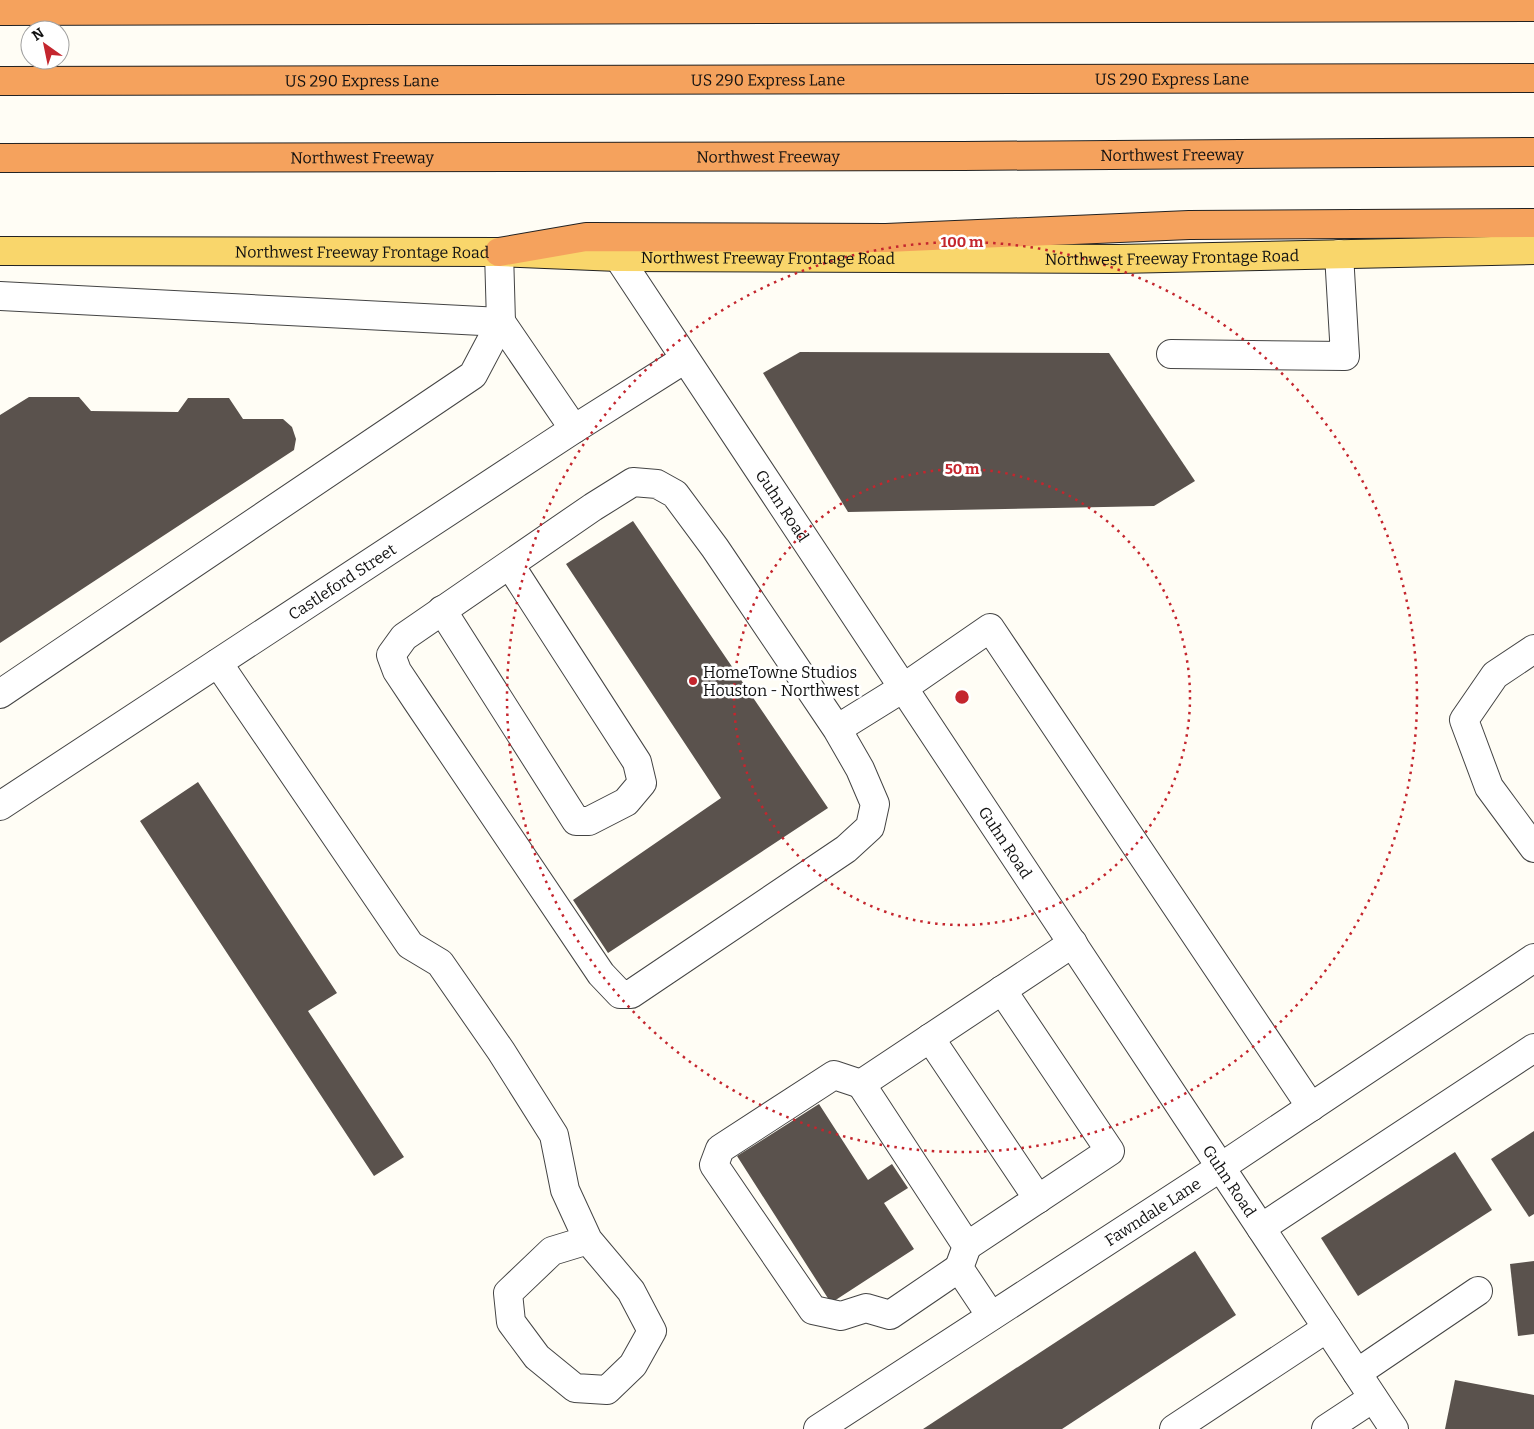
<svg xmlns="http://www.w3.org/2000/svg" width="1534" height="1429" font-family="Bitter,serif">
<rect width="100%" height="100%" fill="#fffdf5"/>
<g fill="#5a524d">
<polygon points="800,352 1109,353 1195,481 1154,506 848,512 763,373"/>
<polygon points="29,397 79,397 91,411 178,412 188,398 229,398 243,419 283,419 292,427 296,439 294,450 0,643 0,415"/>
<polygon points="633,521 828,808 608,953 573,900 721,798 566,564"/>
<polygon points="198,782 337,993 308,1011 404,1157 374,1176 140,821"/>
<polygon points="819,1104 868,1180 892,1164 908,1188 884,1203 914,1249 831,1303 737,1156"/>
<polygon points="1534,1131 1534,1214 1529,1217 1491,1159"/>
<polygon points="1455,1152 1492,1210 1358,1296 1321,1238"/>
<polygon points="1195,1251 1236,1315 1062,1429 923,1429"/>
<polygon points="1534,1261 1534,1334 1518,1336 1510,1264"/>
<polygon points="1455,1380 1534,1395 1534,1429 1445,1429"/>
</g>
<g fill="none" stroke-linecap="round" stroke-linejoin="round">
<defs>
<g id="minor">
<path id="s1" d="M618,257L1394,1429"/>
<polyline points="0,296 501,322 574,429"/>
<polyline points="1171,354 1345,356 1339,254"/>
<polyline points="442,610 576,821 589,821 626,802 642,783 637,762 510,565"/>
<polyline points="1534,649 1495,675 1464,720 1489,787 1534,848"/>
<polyline points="218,663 410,945 440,963 501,1051 554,1135 565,1190 588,1240 552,1251 508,1293 511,1322 537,1357 575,1388 607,1390 633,1365 652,1331 631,1291 588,1240"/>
<polyline points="0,694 473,375 501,322 499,252"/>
<polyline points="837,729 860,769 875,804 870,827 846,849 631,994 620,994 601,974 417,701 397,671 391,655 404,637 593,507 633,482 657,484 675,494 715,548 837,729 903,688 990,628 1311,1107"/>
<path id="s2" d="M0,806L574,429L685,359"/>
<polyline points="930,1038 1038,1199"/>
<polyline points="861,1084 834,1075 720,1149 714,1165 813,1310 841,1316 866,1308 890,1315 959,1268"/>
<polyline points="1261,1228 1534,1048"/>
<polyline points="967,1246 1110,1151 1002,990"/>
<polyline points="991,1316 959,1268 967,1246 861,1084 1073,943"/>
<polyline points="1357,1373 1478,1291"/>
<path id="s3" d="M818,1429L1221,1167L1534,958"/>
<polyline points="1174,1429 1327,1328"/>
<polyline points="1326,1429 1373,1398"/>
</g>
<g id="major">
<path id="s4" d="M0,251L499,252L618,257L1118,259L1534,250"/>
</g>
<g id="highway">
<polyline points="0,11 1534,7"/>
<path id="s5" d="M0,81L1534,78"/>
<path id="s6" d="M0,158L963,156L1534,152"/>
<polyline points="499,252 586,237 886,238 1189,225 1534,223"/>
</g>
</defs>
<use href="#minor" stroke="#444" stroke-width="30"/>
<use href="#major" stroke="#222" stroke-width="30"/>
<use href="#highway" stroke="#222" stroke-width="30"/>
<use href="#minor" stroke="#fff" stroke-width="28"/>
<use href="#major" stroke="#f9d66b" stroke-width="28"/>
<use href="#highway" stroke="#f5a25d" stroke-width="28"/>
</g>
<g fill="none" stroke="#c4262e" stroke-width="2.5" stroke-dasharray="2.5 5">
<circle cx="962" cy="697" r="228"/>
<circle cx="962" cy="697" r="455"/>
</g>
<circle fill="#c4262e" stroke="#fff" stroke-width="2" cx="693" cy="681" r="5"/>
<g text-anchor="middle" stroke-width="5" stroke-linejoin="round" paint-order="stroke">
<g font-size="16" fill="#111" stroke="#fff">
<text dy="6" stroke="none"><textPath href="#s5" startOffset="1172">US 290 Express Lane</textPath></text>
<text dy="6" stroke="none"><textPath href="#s5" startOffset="768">US 290 Express Lane</textPath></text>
<text dy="6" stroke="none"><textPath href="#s5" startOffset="362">US 290 Express Lane</textPath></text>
<text dy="6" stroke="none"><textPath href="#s6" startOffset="1172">Northwest Freeway</textPath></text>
<text dy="6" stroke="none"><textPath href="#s6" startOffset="768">Northwest Freeway</textPath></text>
<text dy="6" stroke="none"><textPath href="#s6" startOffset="362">Northwest Freeway</textPath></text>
<text dy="6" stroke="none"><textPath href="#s4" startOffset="362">Northwest Freeway Frontage Road</textPath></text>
<text dy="6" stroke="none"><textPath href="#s4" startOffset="1172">Northwest Freeway Frontage Road</textPath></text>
<text dy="6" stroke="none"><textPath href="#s4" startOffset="768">Northwest Freeway Frontage Road</textPath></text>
<text dy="6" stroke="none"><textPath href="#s1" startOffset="298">Guhn Road</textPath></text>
<text dy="6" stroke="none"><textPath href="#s2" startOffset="409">Castleford Street</textPath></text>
<text dy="6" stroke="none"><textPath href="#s1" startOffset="702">Guhn Road</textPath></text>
<text dy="6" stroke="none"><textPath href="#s1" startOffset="1108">Guhn Road</textPath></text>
<text dy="6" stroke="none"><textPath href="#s3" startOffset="399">Fawndale Lane</textPath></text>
</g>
<g font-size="16" fill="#111" stroke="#fff" text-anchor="start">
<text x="703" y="678">HomeTowne Studios<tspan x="703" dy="18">Houston - Northwest</tspan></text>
</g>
</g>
<circle cx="962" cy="697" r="8" fill="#c4262e" stroke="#fff" stroke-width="2.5"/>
<g font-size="15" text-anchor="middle" font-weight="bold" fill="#c4262e" stroke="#fff" stroke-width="5" stroke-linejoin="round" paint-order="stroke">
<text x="962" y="247">100 m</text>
<text x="962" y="474">50 m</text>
</g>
<g transform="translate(45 45) rotate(327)"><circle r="24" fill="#ffffff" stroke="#a0a0a0"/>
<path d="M0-4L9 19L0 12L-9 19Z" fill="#c4262e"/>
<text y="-8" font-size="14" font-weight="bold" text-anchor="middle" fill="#111111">N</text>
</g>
</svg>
